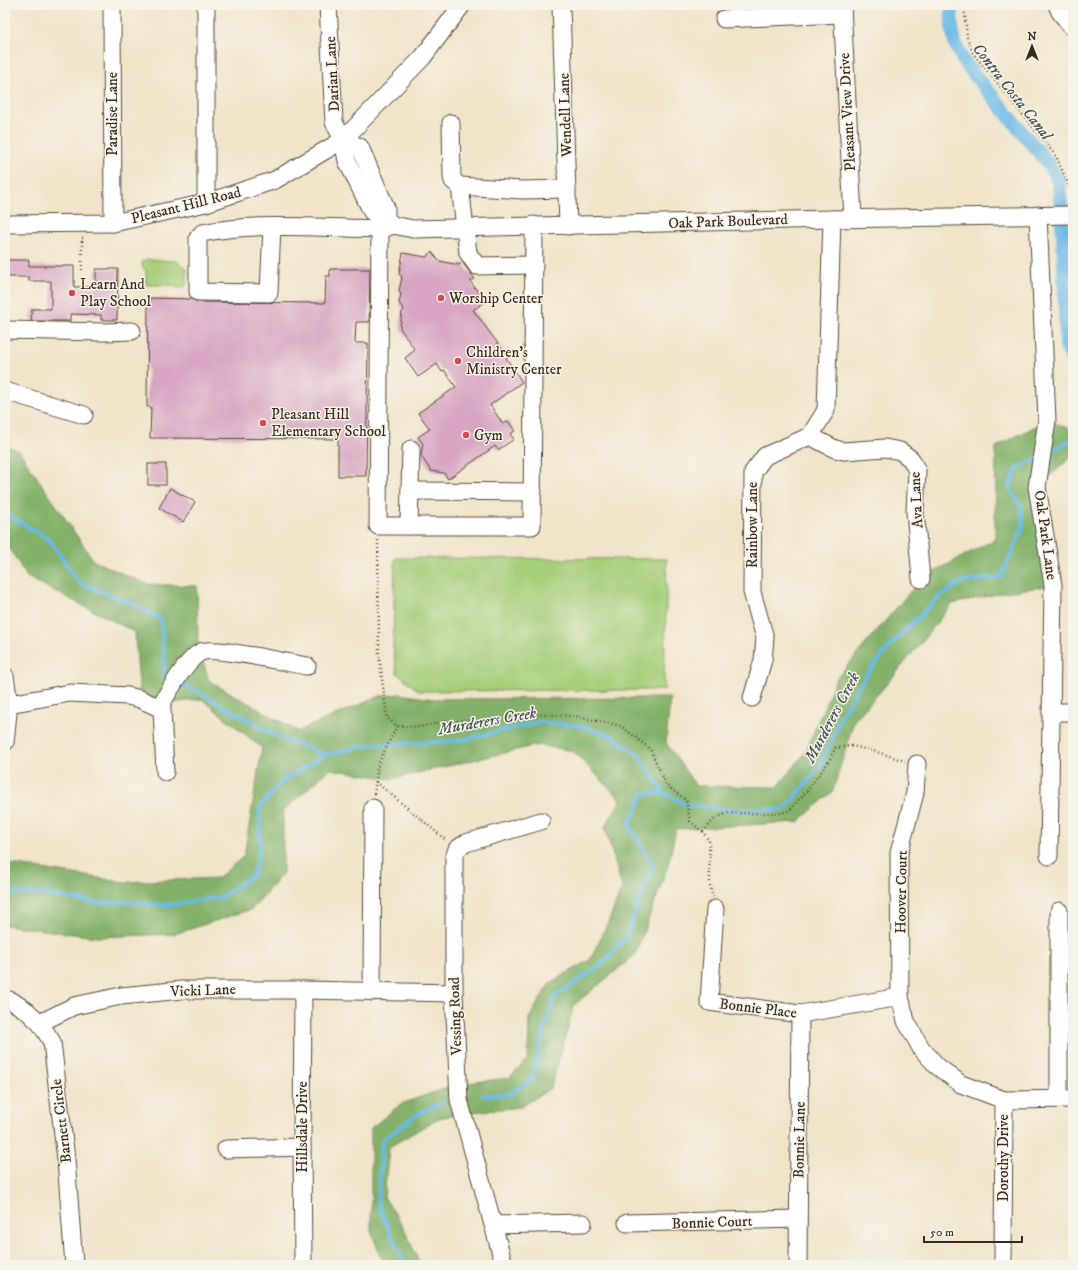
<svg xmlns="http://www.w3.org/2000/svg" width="1078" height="1270" font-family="'IM FELL DW Pica',serif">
<rect width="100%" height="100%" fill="#f7f3e8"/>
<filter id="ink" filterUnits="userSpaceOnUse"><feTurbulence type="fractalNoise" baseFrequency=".025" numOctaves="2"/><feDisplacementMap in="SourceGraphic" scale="8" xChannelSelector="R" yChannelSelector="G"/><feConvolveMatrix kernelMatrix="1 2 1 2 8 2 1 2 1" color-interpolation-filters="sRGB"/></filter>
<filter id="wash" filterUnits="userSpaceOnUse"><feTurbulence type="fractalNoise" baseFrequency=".012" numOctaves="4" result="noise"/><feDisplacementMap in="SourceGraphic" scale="16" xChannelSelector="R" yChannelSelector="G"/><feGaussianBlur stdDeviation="0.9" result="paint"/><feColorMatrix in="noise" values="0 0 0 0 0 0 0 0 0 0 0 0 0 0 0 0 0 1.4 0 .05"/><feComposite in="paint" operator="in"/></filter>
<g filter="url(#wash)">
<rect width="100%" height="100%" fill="#f0e4c9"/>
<g fill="#a6cf7a" stroke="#707c4c">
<polygon points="147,259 153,260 176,261 187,269 187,284 183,288 177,288 173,285 146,285 146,271 142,266 142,262"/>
<polygon points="395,558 667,559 664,690 419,691 397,673 393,647"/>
</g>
<polygon fill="#84b26a" stroke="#606e44" points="1047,420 1073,430 1073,455 1038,487 1053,585 1006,592 952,604 892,678 854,721 833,791 798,822 676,829 668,866 635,955 574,1005 551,1088 521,1107 462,1113 439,1118 389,1147 384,1197 404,1228 420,1265 384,1265 371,1231 371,1128 401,1104 458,1084 509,1078 528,1059 529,1018 550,983 590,960 609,921 622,887 605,827 621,800 573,751 538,745 392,779 330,769 283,811 283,873 252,909 175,934 96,937 5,925 5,863 123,882 218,878 244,856 262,748 202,699 165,704 140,699 135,632 27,577 5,541 5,445 19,451 94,561 146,584 197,586 198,645 209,681 298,731 380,696 399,694 433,699 670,698 666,743 696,786 778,787 805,753 836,679 921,579 995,539 996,447"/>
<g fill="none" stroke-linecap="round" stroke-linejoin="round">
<g stroke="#6bbae5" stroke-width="4">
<polyline points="1047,453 1073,439"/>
<polyline points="5,513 50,540 78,582 129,602 161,619 165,676 172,680"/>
<polyline points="179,683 197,691 275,735 325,755"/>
<polyline points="5,893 46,894 97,903 124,902 168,905 221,897 253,875 260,848 260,807 282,781 325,755 367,745 457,741 539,722 582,726 614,737 639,756 664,793 684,804 729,810 785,809 821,765 843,712 866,675 895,640 938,598 961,582 1001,577 1023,527 1021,506 1009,488 1017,468 1036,459"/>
<polyline points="483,1096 509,1094 533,1079 542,1037 555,996 600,966 626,937 643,890 654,868 629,825 644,793 664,793"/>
<polyline points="405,1265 391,1235 378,1203 382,1140 419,1113 443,1102"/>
</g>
<polyline stroke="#6bbae5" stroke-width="14" points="951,5 952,27 955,43 964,62 1047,162 1059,183 1063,237 1066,346 1073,360"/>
</g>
<g id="blocks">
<g fill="#d7a5c2">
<polygon points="432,252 439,261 459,265 462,262 475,279 470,281 485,302 473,310 508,357 506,358 522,382 490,405 503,424 508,421 515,431 510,434 514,439 498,450 495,446 448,479 444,473 431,471 421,456 423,444 418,437 430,429 418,413 456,387 444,370 442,372 437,364 418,377 405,358 415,350 400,328 402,312 404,310 399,303 401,294 399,291 402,277 399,274 403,253 426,257"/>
<polygon points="5,260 29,260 29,266 74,266 74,287 96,287 96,269 118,269 117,320 101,320 101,315 70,314 70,321 31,321 32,309 51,309 51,281 29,281 29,277 5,277"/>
<polygon points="330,269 370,269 369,322 356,322 355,343 368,343 366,476 338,476 338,439 150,438 151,407 147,407 148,298 191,299 198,302 325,303 326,276 330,276"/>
<rect x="148" y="464" width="18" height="21"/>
<polygon points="170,488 195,502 183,522 159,508"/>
</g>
</g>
</g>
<g filter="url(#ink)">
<use href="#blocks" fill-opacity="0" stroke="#564638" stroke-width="1"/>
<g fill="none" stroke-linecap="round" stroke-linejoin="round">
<defs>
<g id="minor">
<polyline points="112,5 113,223"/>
<polyline points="206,5 206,203"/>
<polyline points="328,5 334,122 343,140 347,161 372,212 386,219 393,225 413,229 832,219 1073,215"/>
<polyline points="561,5 568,226"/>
<polyline points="842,5 853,218"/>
<polyline points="1057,5 1060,12 1073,28"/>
<polyline points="724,19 842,14"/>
<polyline points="451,123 452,177 453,181 460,186 522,190 567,189"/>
<polyline points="343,140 360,147 386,208 386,219"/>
<polyline points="460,186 468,253 477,266 534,265"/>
<polyline points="1038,215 1047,420 1037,487 1053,585 1049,856"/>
<polyline points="5,224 113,223 206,203 275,180 343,140 423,57 462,5"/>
<path d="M272,227L269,293L198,292V238L202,233C260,222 321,228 380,229L391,226"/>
<polyline points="380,229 378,526 532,526 534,225"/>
<polyline points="5,330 104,332 132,331"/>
<polyline points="5,391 84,415"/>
<polyline points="810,436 835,449 844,451 885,448 900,451 911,459 917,471 915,511 921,579"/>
<polyline points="410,491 533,492"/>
<polyline points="409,526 411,449"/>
<polyline points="5,676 9,704 5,742"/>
<polyline points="752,698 763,660 765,638 752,592 753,472 765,456 810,436 826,410 832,219"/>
<polyline points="9,704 70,693 128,696 140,699 162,709 165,772"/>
<path d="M159,708C168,693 186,659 201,652C215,646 287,663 307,666"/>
<polyline points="1051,712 1073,712"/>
<polyline points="917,764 915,793 899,853 900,997 906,1021 921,1048 937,1066 961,1084 1004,1100 1073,1099"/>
<polyline points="715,909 709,1002 800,1014 900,997"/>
<polyline points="1059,911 1059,1099"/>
<polyline points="372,992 373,808"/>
<polyline points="5,999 12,1001 27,1011 40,1023 52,1042 66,1159 74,1265"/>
<polyline points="40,1023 74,1006 121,996 182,990 303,990 454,993"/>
<polyline points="226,1149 302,1147"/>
<polyline points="627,1223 798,1219"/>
<polyline points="493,1225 583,1223"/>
<polyline points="303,1265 302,1147 303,990"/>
<polyline points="504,1265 459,1100 454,993 454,858 457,849 466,843 541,821"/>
<polyline points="798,1265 800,1014"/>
<polyline points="1003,1265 1004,1100"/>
</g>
</defs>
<use href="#minor" stroke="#564638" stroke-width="19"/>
<g stroke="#564638" stroke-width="2.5" stroke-dasharray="1 3" stroke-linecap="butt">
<polyline points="964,5 967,37 973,53 1056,156 1069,186 1072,201"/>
<polyline points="82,270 82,238 84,238"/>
<polyline points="378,540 379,655 387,718 397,726 420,727 447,721 480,720 530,714 575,716 621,726 650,749 667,786 686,800 690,821 703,832 709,841 710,885 713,897"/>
<polyline points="376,782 446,840"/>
<polyline points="374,794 378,764 397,726"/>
<polyline points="703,832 715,818 728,813 780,813 789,811 807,791 829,761 835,748 852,746 874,751 905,761"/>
</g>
<use href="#minor" stroke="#fff" stroke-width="17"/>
</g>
</g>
<g fill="#d1495b" stroke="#f7f3e8" stroke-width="1.5">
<circle cx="72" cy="293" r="4"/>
<circle cx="441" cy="298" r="4"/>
<circle cx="458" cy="361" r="4"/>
<circle cx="263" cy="423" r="4"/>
<circle cx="466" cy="435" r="4"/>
</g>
<g text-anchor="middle" stroke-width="3" stroke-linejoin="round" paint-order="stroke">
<g font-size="15" fill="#3b2a1e" stroke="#f7f3e8">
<text transform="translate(332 74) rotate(-93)" y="5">Darian Lane</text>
<text transform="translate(847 112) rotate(-93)" y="5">Pleasant View Drive</text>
<text transform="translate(112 114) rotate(-90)" y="5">Paradise Lane</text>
<text transform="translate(565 115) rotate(-92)" y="5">Wendell Lane</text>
<text transform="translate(186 205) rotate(-14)" y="5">Pleasant Hill Road</text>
<text transform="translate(728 221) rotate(-2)" y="5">Oak Park Boulevard</text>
<text transform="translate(916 500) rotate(-93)" y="5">Ava Lane</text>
<text transform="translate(752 525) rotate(-90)" y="5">Rainbow Lane</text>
<text transform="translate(1046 535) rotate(82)" y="5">Oak Park Lane</text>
<text transform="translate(901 892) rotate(-89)" y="5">Hoover Court</text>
<text transform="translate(203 990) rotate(-2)" y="5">Vicki Lane</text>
<text transform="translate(758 1008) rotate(7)" y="5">Bonnie Place</text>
<text transform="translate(455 1016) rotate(-92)" y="5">Vessing Road</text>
<text transform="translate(61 1121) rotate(-97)" y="5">Barnett Circle</text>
<text transform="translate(302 1127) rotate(-90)" y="5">Hillsdale Drive</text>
<text transform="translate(799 1140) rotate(-89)" y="5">Bonnie Lane</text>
<text transform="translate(1003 1158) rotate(-90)" y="5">Dorothy Drive</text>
<text transform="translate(712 1222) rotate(-2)" y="5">Bonnie Court</text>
</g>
<g font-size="15" fill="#3b2a1e" stroke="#f7f3e8" text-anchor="start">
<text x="80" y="289">Learn And<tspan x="80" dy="17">Play School</tspan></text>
<text x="449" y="303">Worship Center</text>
<text x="466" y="357">Children's<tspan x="466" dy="17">Ministry Center</tspan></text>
<text x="271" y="419">Pleasant Hill<tspan x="271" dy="17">Elementary School</tspan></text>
<text x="474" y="440">Gym</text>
</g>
<g font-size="16" font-style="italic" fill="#49555a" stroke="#f7f3e8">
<text transform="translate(1013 91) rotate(52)" y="6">Contra Costa Canal</text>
<text transform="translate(831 717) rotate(-62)" y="6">Murderers Creek</text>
<text transform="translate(487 720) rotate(-10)" y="6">Murderers Creek</text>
</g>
</g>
<rect width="1078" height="1270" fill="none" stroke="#f7f3e8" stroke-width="20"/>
<g transform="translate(1032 46)" stroke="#f7f3e8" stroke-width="3" paint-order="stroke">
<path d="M0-3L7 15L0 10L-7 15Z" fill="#3b2a1e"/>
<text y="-6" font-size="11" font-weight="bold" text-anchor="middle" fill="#3b2a1e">N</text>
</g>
<path d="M924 1236v6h98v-6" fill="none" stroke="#3b2a1e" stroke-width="2"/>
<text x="930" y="1236" font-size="12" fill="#3b2a1e" stroke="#f7f3e8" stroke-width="3" paint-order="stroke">50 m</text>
</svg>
